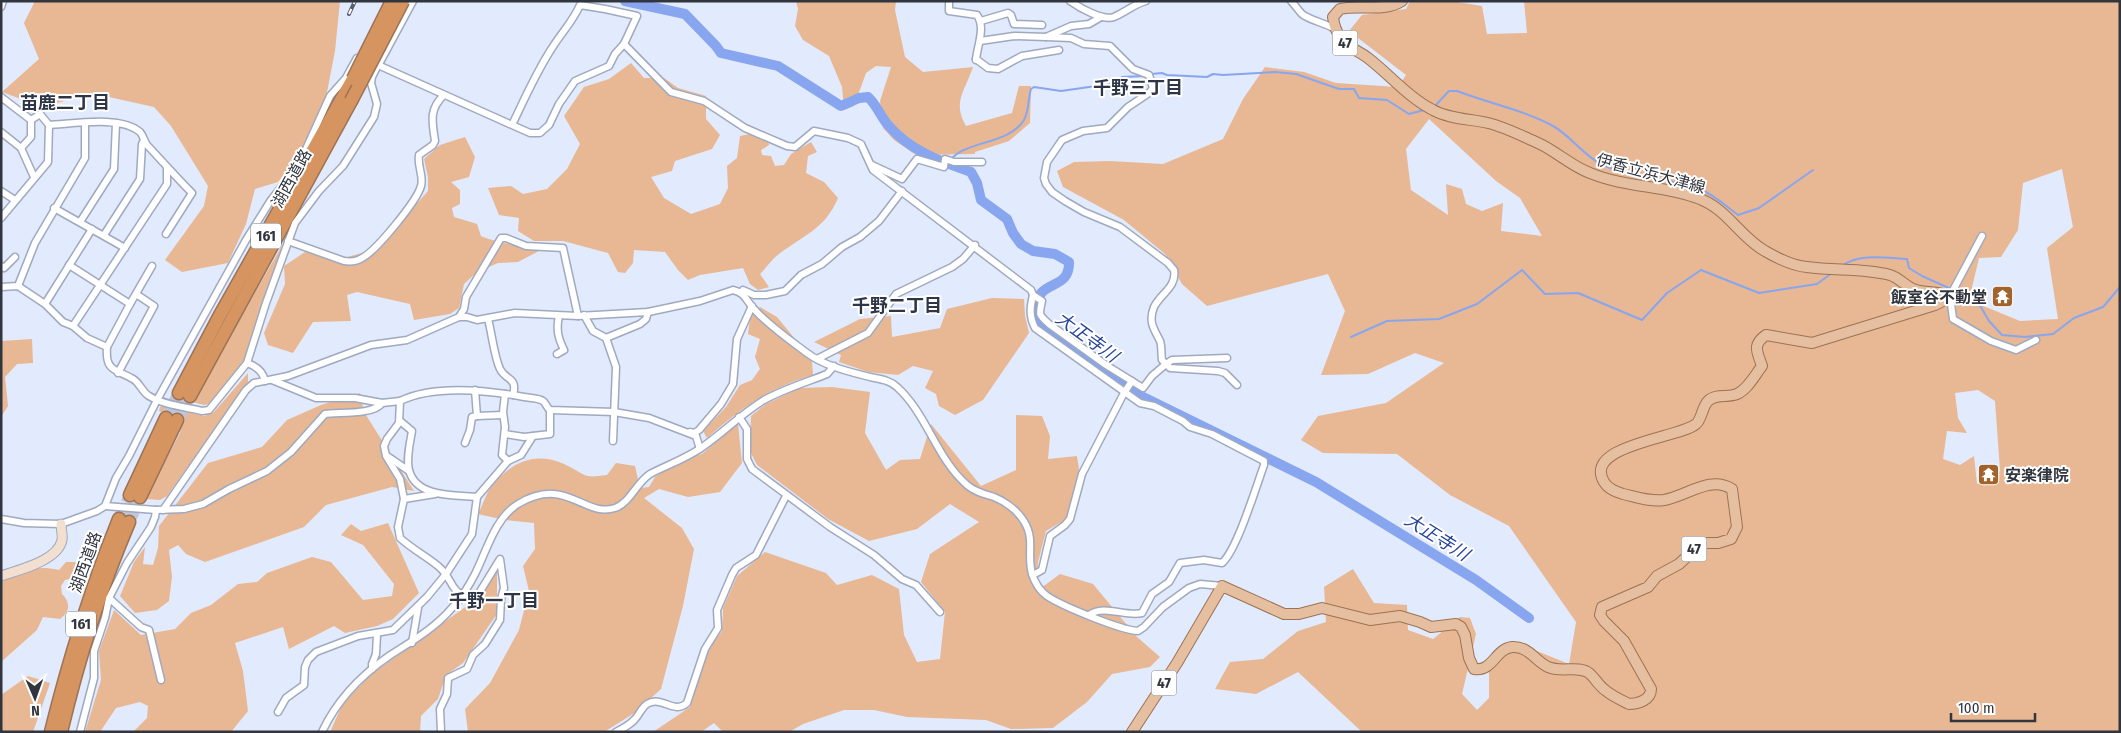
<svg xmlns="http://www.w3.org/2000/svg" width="2121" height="733" font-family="'Fira Sans Condensed','Noto Sans JP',sans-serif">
<rect width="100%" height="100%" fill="#e2eafd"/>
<g fill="#e8b793" fill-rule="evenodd">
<polygon points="35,1 340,1 335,51 321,123 293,164 278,182 255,189 246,224 228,263 182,272 165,260 204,206 208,186 171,126 154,107 109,97 75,98 42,107 2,92 39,59 24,23"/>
<path d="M796,1H896L895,10L905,57L923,72L973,67C965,91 952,102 966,126L1012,113L1019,86H1031L1030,123L1009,141L975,152V154L916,155L894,140L883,128L880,101L891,67L876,66L866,73L854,106L844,110L842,87L829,56L803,40L795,26L798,9Z"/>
<path d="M1410,1H1451L1482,6L1487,34L1527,33L1524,1H2120V732H1362L1298,672L1256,694L1215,689L1230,662L1263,659L1298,631L1326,622L1324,587L1353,569L1374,603L1407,605L1408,630L1433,639L1460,617L1470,618L1476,634L1462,694L1477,710L1489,698V671L1511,643L1537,651L1569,664L1576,622L1509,526L1450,495L1397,454L1323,453L1301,440L1318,416L1386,403L1444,363L1415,353L1368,374L1321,375L1345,311L1328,274L1207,306L1182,284L1165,254L1124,220L1063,187L1057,171L1074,162L1110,161L1163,164L1223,139L1243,99L1265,67L1304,72L1336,83L1398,87L1406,75L1349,31L1362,15L1406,9ZM1429,119L1496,181L1520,198L1542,236L1501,231L1503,203L1482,211L1466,204L1462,189L1446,184L1448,215L1411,190L1406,149ZM2062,169L2073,227L2047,248L2058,319L2020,321L1969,300L1979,258L2001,257L2018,230L2023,183ZM1978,390L1995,401L2000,470L1996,481L1977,484L1974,456L1960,465L1943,459L1947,431L1967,433L1958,418L1955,393Z"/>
<path d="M631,63L644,78H664L678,88L706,96V119L720,135L712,149L675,161L672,171L651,177L664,198L691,214L720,204L728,188L727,166L737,158L740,136L765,131L769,145L761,150L762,155L771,156L775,166L784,165L791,154L811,142L817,152L808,156L806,173L824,182L838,198C825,229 804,235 779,254C772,259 766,268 760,274L769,287L758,290L750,284L743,268L700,275L688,280L678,270L665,252L634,250L633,263L625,273L618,272L608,253L563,241H534L518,231L519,218L499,215L488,188L511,186L523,194L547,189L567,169L580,144L564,116L584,87L609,79Z"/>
<path d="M465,137L475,157L469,177L451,182L460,190V204L452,208L454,217L477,224L481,236C496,243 524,246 541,250L518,262L498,263L477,272L464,284L459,308L450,314L414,320L410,304L357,292L347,295L351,321L313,322L293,353L268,345L264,333L285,284L284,266L305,252L347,257L362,253L383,242L428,191V177L424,159L440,145Z"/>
<polygon points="283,244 244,362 210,404 204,405 192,402"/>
<polygon points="992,298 1024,299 1025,316 1029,333 983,400 955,415 939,406 936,394 925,388 933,371 913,366 898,375 868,372 839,362 841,355 814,342 860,319 891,316 892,337 940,328 947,309"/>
<path d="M760,307L777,317L791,334L812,361L813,375C767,389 743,407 707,438L703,431L726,407L740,385L752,380L760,369L755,357L760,339L748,334L750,318Z"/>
<polygon points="32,339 33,363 17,364 5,377 8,406 1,417 1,341"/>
<polygon points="248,373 248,382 167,496 160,500 145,499 180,433 183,420 159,411 160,407 166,405 204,416 214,412"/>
<polygon points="832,387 870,392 865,433 886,470 900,460 920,459 931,424 981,486 1016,470 1016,415 1042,416 1050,436 1048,459 1077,456 1082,488 1068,518 1046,531 1038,562 1037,591 1060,574 1093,584 1137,637 1160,657 1150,667 1112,674 1087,702 1053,728 1011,729 986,720 907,717 874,710 844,710 803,724 789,732 723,732 714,723 701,732 653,732 690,707 706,652 722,631 723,608 737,576 765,552 826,573 837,585 872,575 899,589 904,635 917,662 940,659 945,612 921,582 930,554 979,522 950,504 917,529 869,541 828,519 757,465 750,451 751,416 766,404 800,388"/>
<polygon points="360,393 364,412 414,491 392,487 326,505 304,527 205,562 186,554 178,545 169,550 172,577 169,601 157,610 135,613 120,596 134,562 145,547 143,564 153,565 158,548 159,526 208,463 262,447 287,420 321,405"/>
<path d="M738,424L742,463L720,492L688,497L659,489L644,498L682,528L694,549L683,606L661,689L636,712L604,732H468L465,709L490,683L519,630L529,591L523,566L535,549L534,523L505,520L478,514C483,505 486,493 492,486C511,462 535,451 564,464C586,474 581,479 607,475L616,463L635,466L640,488L649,487L655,477L686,458L702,454Z"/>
<polygon points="388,523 419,593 393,619 377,626 345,633 334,626 289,649 283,627 235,643 243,671 248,711 231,732 133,732 147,718 148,706 140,702 116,708 100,732 85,732 101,680 99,651 114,610 141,635 175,629 191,613 211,605 238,584 257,582 267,573 312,557 331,562 363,600 392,596 394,584 363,545 341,535 351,524 361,531"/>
<path d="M66,562H85L88,567L82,576L65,580L61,586L62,594C71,603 70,612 60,619L43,617L37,630L1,662V581C22,570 35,565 59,570Z"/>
<polygon points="497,570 497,614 463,663 446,675 438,699 421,716 420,732 330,732 343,703 373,673 468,605 480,598"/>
<polygon points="28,676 50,683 33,732 1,732 1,695"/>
</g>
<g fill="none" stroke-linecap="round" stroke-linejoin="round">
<g stroke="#87a6ef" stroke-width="2">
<polyline points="1151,74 1162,73 1167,75 1207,77 1213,74 1223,75 1275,72 1296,74 1339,89 1354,89 1359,98 1387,100 1409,114 1424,110"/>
<path d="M1434,107L1449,91H1457C1488,103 1524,110 1553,126C1571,136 1583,155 1601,164C1632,179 1668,177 1700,189C1714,195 1726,206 1738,215L1759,208L1813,170"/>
<path d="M948,164C961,139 1007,147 1024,120C1029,111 1028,99 1031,89L1034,87L1061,91L1110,84L1122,77L1144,76"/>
<path d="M1842,266C1859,253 1886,258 1907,259L1909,268L1922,276L1951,289"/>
<polyline points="1955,291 1981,307 1989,321 2002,335 2025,337 2053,334 2074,318 2103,307 2120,287"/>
<polyline points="1351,337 1387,321 1439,319 1477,304 1522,270 1545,294 1578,293 1642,320 1667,293 1701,270 1759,293 1817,284 1832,273"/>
<polyline points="712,732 717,732"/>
</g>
<path stroke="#87a6ef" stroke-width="10" d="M625,1L685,14L716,46L721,53L778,66L841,106L859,98L868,97C877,105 880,116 888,125C910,151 940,161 971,172L977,183L981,200L1007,219L1013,233L1021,244L1033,251L1055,254L1069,262C1070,289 1043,280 1036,302C1035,307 1035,313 1035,318L1043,325L1143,397L1316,482L1476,580L1529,618"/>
<g stroke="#bfc6d7" stroke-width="12" stroke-dasharray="12 6" stroke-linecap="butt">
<polyline points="166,418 179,393"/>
<polyline points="177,420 190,396"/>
<polyline points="119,519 130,495"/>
<polyline points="129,522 140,497"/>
</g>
<defs>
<g id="street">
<path d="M949,1V11L977,15C986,28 977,46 976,60"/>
<path d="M1070,1C1080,8 1103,21 1114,17C1126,12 1134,4 1146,1"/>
<path d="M1291,1C1295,5 1298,10 1302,14C1309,20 1325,23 1335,29"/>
<polyline points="1,7 3,1"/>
<polyline points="981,21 1008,13 1011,15 1014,24 1042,25"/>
<path d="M1046,37L1071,38L1084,44L1110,46L1133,69L1149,75L1153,88L1149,93L1128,107L1107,128L1083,131L1062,140L1047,162L1044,178L1046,184L1052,192L1065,201L1084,212L1120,227L1168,263L1174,270C1177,287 1161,293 1154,307C1148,322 1154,329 1160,341C1162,346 1161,354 1162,360L1166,364L1172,360L1227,358"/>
<polyline points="980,41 1014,36 1046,37 1071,26 1089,24 1101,17"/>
<path d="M624,44L671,92L704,101L745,128L787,146L795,147L814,131L848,138L861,144L873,170L1031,290L1033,295L1042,301C1039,315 1038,314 1049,324L1106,365L1143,388L1152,376L1166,364L1170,368L1218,371L1225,373L1237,385"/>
<polyline points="976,59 988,68 998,69 1022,56 1059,50"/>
<path d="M378,63V65L512,125L530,133H540L549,125L559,104L575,81L609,66L615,54L624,44L637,16L605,9L580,5C573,21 563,31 554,45C537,70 525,98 512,125"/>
<polyline points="379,64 413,1"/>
<path d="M1,97L31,120L40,114L49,125C72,124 121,115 140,132C143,135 144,141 147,145C162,161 176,177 192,193L166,234"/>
<polyline points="1,132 21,148 34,177"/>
<polyline points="21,148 31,137 31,120"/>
<polyline points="872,165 902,179 917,159 944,167 945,159 954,162 982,162"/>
<polyline points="1,191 15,200"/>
<polyline points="54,208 125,248"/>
<polyline points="1,218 48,162 49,125"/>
<polyline points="80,222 114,169 116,123"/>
<polyline points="104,235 140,179 142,144 144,140"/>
<polyline points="1982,236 1950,296 1953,319 1991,341 2016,350 2036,340"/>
<path d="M288,241L344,261C351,262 356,262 362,258C376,251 417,201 421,186C424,176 417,166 419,155L433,145L435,141C432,121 429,109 444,95"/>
<polyline points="69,265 130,304 107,347"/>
<polyline points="1,266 4,268 15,257"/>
<polyline points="18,286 35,243 85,158 85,124"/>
<path d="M1,287L18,286L45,304L63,322L73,326L87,338L107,347C105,372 116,369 133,379C140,383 142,392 149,396C164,405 185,407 202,411L209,410L247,363L266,303L295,223L319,191L343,166L374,117L377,104L371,83L372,77L378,65"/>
<polyline points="743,290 754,295 766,295 785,291 801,275 822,264 842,247 860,237 879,221 902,191"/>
<path d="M1033,295C1030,308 1029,316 1035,328L1140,403L1154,406L1183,421L1190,427L1212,434L1264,461V465C1256,487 1237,550 1222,563L1204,560L1180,563L1169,582L1152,594L1142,613C1125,617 1104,604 1089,615"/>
<polyline points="45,304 92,229"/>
<polyline points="130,304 152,266"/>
<polyline points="584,315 593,331 606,338 616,367 613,441"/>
<polyline points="459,317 464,309 466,297 501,238 506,238 526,246 563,248 578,316"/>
<path d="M488,319C492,334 494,356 500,369C506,381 518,377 513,395"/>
<polyline points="73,326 167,184 167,168"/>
<polyline points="606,338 640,324 646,319 648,312"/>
<path d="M557,354L564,350C558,338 556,329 559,316"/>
<polyline points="817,359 868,333 896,294 952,267 963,259 975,245"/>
<path d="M247,363C256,366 263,371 265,381"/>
<polyline points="118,373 154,306 136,294"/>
<polyline points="272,380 316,398 355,398 382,403 400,401"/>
<polyline points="505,394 503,412 505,427 502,455 508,461"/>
<polyline points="477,416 503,415"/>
<polyline points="739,417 747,429 747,459 752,469 830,527 874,555 902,579 916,585 940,612"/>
<path d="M400,421L412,431C410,443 406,459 409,470C416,498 455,495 477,497"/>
<polyline points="690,432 694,433 699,430 721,404 733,384 737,339 752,306"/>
<polyline points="505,434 524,437 533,436"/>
<polyline points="465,443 470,430 472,417 477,416 475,390"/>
<polyline points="387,456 409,471"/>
<polyline points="404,499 435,494"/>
<path d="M105,506L156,510L184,509L203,504L229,489L267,471L291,452L325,414C340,412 374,415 382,403"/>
<path d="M163,510L246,390L254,383L288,376L371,345L407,340L459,317H467L477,320L515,313L578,316L648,312L700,301L733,290C746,293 746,301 754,309C767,324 791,341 807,353C823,365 846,371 866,376C877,379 889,379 897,387C927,414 936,458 967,485C975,492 984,494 994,497C1004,501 1015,509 1021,517C1037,538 1026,551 1032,574C1035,583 1040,591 1047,596C1062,606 1120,630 1138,631L1144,627L1163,607L1189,588L1200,584L1222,586"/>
<polyline points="1,519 24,523 61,524 97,511 105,506 116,478 129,456 157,400 246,240 271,200 290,176 306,149 330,96 346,78 357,58"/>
<polyline points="1033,575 1042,570 1050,536 1065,525 1070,519 1082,474 1124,393 1132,381"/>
<polyline points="109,598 141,627 149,630 161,680"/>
<polyline points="412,643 418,608"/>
<polyline points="372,669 372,664 376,654 377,634"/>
<polyline points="278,712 286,698 304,685 305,667 308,660 316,652 358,636 393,630 427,597 446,574 472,534 477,497 508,461 521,455 533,436 550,434 550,410"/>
<polyline points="80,732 94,678 94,651 105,618 109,598 127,563 151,527 155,517 156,510"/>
<path d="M322,732C337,700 360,676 389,656C412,641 434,629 452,608C461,598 469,586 475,574C487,550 495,518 518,504C566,475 584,518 615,508C630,503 636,483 650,474C667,465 685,459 701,448C723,433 741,414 764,400C784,389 807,382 827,374L834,366"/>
<path d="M441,732L440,709L447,694L448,678L467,669L473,655L485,644L500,620L501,599L504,588L500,559L476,598L470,600C447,589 454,579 438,566C426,556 412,549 400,538L398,527L404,499L400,479L386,456L384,446L387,439L399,423L400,401C435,384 486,390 524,397C529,398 539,398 543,401C546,403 546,407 550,410L614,412L649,418L696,436L700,449"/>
<path d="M616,732C622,729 630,725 635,719C639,715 642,707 647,704C662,695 674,715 687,703L705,649L718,628L717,610L732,575L736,568L756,555L786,496"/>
</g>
<path id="secondary" d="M1,576C18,570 58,561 62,540C63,536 61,529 61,524"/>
<path id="primary" d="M1132,732L1177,663L1222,586L1284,614H1299L1322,608L1370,620L1400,616L1420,622L1431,627L1456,624L1461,627L1465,635L1469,658L1474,669C1493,672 1495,649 1512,647C1529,646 1535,661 1548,667C1561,673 1578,665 1589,673C1595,678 1599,686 1605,690C1612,696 1621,700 1629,704C1638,704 1651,700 1651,689L1624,641L1604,621L1600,615L1602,607L1648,587L1657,576L1679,564L1695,549L1705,543H1718L1731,539L1737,527L1732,489C1710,475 1687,496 1664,500C1650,502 1637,497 1623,494C1616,492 1608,489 1604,482C1582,445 1680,438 1696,424C1702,419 1702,407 1708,401C1716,393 1728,398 1737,394C1748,389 1755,375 1762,366C1757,351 1752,345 1766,335L1812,343L1935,305L1941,302L1944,297L1942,294C1934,292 1924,292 1916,290C1907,288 1900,278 1890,275C1863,268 1835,271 1807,267C1793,266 1777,258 1765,251C1741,238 1727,209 1700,199C1665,185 1626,188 1590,173C1571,166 1556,151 1538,143C1522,136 1505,127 1488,123C1471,119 1449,119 1433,110C1409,98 1390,75 1368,58C1359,51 1348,48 1341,38C1336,32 1334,26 1333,17L1340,9C1360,4 1383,13 1402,1"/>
<g id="highway">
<polyline points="179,393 219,317 353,79"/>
<polyline points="190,396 351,101"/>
<polyline points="130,495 166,418"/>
<polyline points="140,497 177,420"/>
<path d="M51,732C69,659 91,589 119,519"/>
<path d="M61,732C78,660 100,590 129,522"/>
</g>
</defs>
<use href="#street" stroke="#9fa9bf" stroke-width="9"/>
<use href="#secondary" stroke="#9fa9bf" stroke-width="11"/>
<use href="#primary" stroke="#9c7355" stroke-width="12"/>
<use href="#highway" stroke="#9c7355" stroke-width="15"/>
<use href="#street" stroke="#fff" stroke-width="6"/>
<use href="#secondary" stroke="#f3dfd0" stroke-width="9"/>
<use href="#primary" stroke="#e6bfa0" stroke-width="10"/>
<use href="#highway" stroke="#d69461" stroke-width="12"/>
<defs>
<polyline id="rail" points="349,14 355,1"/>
</defs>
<use href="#rail" stroke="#595e69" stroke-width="4"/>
<use href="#rail" stroke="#fff" stroke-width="2" stroke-dasharray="5.5" stroke-linecap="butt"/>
<defs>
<g id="highway-bridge">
<polyline points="353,79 392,1"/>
<polyline points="351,101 403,1"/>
</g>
</defs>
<use href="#highway-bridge" stroke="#9c7355" stroke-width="15" stroke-linecap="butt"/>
<use href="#highway-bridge" stroke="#d69461" stroke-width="12"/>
</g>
<defs>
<symbol id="temple-square" viewBox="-11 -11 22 22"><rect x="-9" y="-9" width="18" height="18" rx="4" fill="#a2622b" stroke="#fff"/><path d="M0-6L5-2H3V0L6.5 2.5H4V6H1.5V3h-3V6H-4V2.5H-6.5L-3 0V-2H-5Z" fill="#fff"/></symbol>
</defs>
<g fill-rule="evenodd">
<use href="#temple-square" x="1990" y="284" width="25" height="25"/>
<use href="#temple-square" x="1976" y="462" width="25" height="25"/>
</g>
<g text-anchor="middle" stroke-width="4" stroke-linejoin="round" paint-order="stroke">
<g fill="#fff" stroke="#6f7278" stroke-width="1">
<rect x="1332.5" y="30.5" width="25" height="25" rx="4"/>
<rect x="251" y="223.5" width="30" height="25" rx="4"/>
<rect x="1681.5" y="536.5" width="25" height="25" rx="4"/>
<rect x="66" y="611.5" width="30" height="25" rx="4"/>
<rect x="1151.5" y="670.5" width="25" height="25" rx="4"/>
</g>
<g font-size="15" font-weight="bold" fill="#31353e">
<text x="1345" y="48">47</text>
<text x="266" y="241">161</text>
<text x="1694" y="554">47</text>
<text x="81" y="629">161</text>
<text x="1164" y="688">47</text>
</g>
<g font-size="16" fill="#31353e" stroke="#fff">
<text transform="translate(1651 173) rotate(15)" y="6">伊香立浜大津線</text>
<text transform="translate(291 178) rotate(-61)" y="6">湖西道路</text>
<text transform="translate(85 562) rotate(-70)" y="6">湖西道路</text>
</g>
<g font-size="16" font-weight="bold" fill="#31353e" stroke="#fff" text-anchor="end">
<text x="1987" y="303">飯室谷不動堂</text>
<text x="2005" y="481" text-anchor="start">安楽律院</text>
</g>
<g font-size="18" font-weight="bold" fill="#2e3547" stroke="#fff">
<text x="1138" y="94">千野三丁目</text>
<text x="65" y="109">苗鹿二丁目</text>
<text x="897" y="312">千野二丁目</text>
<text x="494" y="607">千野一丁目</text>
</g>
<g font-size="18" font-style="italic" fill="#29469a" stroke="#fff">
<text transform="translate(1087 337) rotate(36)" y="6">大正寺川</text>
<text transform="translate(1437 537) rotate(32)" y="6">大正寺川</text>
</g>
</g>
<rect width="2121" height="733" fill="none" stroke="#31353e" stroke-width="5"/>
<g transform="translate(35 698) rotate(178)" stroke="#ffffff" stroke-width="4" paint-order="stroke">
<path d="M0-4L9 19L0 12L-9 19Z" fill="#31353e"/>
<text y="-8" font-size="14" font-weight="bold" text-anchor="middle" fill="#31353e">N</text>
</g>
<path d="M1951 713v8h84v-8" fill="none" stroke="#31353e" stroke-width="2.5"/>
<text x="1958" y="713" font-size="15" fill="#31353e" stroke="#ffffff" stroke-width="4" paint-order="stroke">100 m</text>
</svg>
